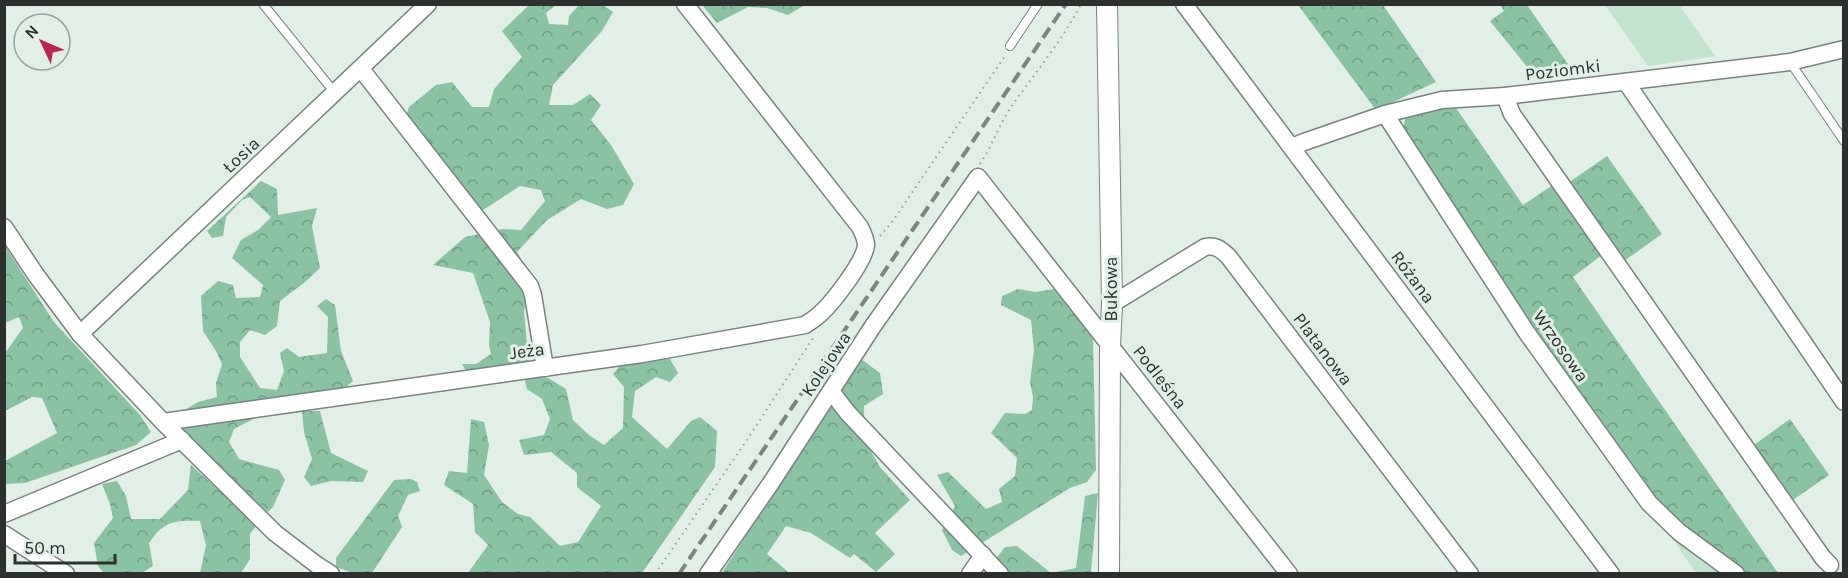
<svg xmlns="http://www.w3.org/2000/svg" width="1848" height="578" font-family="Karla,sans-serif">
<defs>
<pattern id="forest-crowns" width="20" height="18" patternUnits="userSpaceOnUse" patternTransform="scale(1.5)"><rect width="20" height="18" fill="#89c3a4"/><path d="M2 6a3 3 0 1 1 6 0M12 15a3 3 0 1 1 6 0" fill="none" stroke="#709f86"/></pattern>
</defs>
<rect width="100%" height="100%" fill="#e1efe7"/>
<g fill="#c1e3d0">
<polygon points="1605,5 1685,5 1681,8 1715,56 1648,66"/>
<polygon points="1663,525 1724,573 1696,573"/>
</g>
<g fill="url(#forest-crowns)">
<polygon points="529,5 556,5 546,13 549,24 568,25 569,16 579,5 603,5 613,12 602,31 553,85 549,105 573,105 590,94 601,105 591,120 611,145 634,184 623,205 607,209 581,199 547,220 517,252 531,276 524,312 529,365 466,371 462,364 476,364 491,354 489,345 490,322 473,273 433,265 465,237 503,229 521,230 545,201 541,190 520,186 480,212 405,119 409,107 436,85 452,82 472,107 489,107 494,89 522,57 502,31"/>
<polygon points="702,5 819,5 805,5 788,15 767,8 748,7 717,23"/>
<polygon points="1298,5 1383,5 1436,82 1376,110"/>
<polygon points="1500,5 1527,5 1577,77 1536,78 1490,21 1504,11"/>
<polygon points="1454,105 1523,205 1553,185 1602,255 1573,277 1778,573 1746,573 1667,512 1653,499 1526,315 1403,128 1406,116"/>
<polygon points="1607,156 1662,234 1624,261 1568,183"/>
<polygon points="261,181 277,189 278,215 317,208 312,226 320,268 304,283 280,301 277,326 265,335 250,330 240,342 240,357 260,388 277,390 284,371 280,353 287,348 299,357 327,353 328,317 317,306 326,299 335,305 341,351 353,381 343,390 183,411 198,402 217,397 216,383 222,364 216,351 203,331 201,296 218,281 233,285 236,298 260,297 263,285 232,258 241,240 258,230 271,217 250,197 242,200 226,217 223,236 212,238 207,231"/>
<polygon points="5,246 54,322 140,415 151,432 136,445 25,483 5,484 5,461 57,433 42,398 32,397 5,411 5,353 23,328 19,317 5,323"/>
<polygon points="1018,289 1036,292 1054,289 1093,338 1096,470 1087,482 1070,488 961,556 952,550 942,530 955,506 937,475 948,472 986,509 1002,502 999,489 1015,476 1017,458 991,433 1005,413 1025,414 1032,410 1033,397 1030,382 1034,350 1031,320 1001,305 1002,296"/>
<polygon points="670,359 678,373 670,382 656,377 635,391 632,417 667,449 691,421 700,417 717,431 715,467 642,573 468,573 488,545 475,532 473,504 444,485 449,471 467,473 471,419 484,422 489,445 484,475 502,502 518,514 530,517 560,546 578,542 601,506 577,487 577,473 551,452 524,455 519,440 544,435 550,419 542,399 527,389 524,377 548,378 566,389 573,420 589,435 604,445 623,428 624,387 613,374 623,362"/>
<polygon points="861,359 880,373 883,394 864,406 865,441 880,467 910,500 875,533 895,554 876,572 854,554 850,558 811,533 786,526 767,554 787,571 787,573 721,574"/>
<polygon points="275,411 261,415 234,429 229,442 239,459 279,470 285,480 273,507 268,512 180,429"/>
<polygon points="302,411 320,411 331,453 368,471 363,482 331,481 311,486 304,477 312,459 304,432"/>
<polygon points="1790,419 1829,475 1790,502 1751,447"/>
<path d="M191,465L257,525L250,534V559L241,573H200L206,545L200,521C174,520 164,521 149,543L153,566L142,573H104L98,566L94,543L113,518L110,504L102,484L117,481L126,496L131,519H160L188,490Z"/>
<polygon points="411,479 417,482 420,491 408,495 398,516 402,527 372,573 353,573 336,567 336,558 394,480"/>
<polygon points="1098,493 1091,573 984,574 1005,547 1017,546 1051,573 1076,568 1085,496"/>
</g>
<g fill="none" stroke-linecap="round" stroke-linejoin="round">
<defs>
<g id="service">
<polyline points="263,4 335,93"/>
<polyline points="1010,46 1038,4"/>
<polyline points="1790,62 1844,141"/>
</g>
<g id="minor">
<polyline points="1184,4 1611,574"/>
<polyline points="361,69 530,286 533,295 545,368"/>
<polyline points="1626,82 1844,402"/>
<polyline points="1505,96 1512,114 1823,558 1830,565"/>
<polyline points="1385,114 1527,333 1649,503 1679,532 1736,574"/>
<polyline points="1292,147 1304,142 1385,114 1442,100 1505,96 1790,62 1844,49"/>
<polyline points="4,227 36,275 80,334 163,422 275,533 317,565 331,574"/>
<path d="M1112,304L1205,247C1216,245 1220,249 1228,256L1470,574"/>
<polyline points="80,334 428,4"/>
<polyline points="831,391 847,412 1000,574"/>
<path d="M163,422L642,354L805,325C811,321 816,318 821,313C833,302 865,261 866,245C866,239 863,233 860,227L685,4"/>
<polyline points="4,514 182,440"/>
<polyline points="4,534 66,574"/>
<polyline points="708,574 771,483 873,326 978,177 1289,574"/>
<polyline points="970,574 983,555"/>
</g>
<polyline id="tertiary" points="1107,4 1112,304 1110,346 1109,574"/>
</defs>
<use href="#service" stroke="#77847d" stroke-width="10"/>
<use href="#minor" stroke="#77847d" stroke-width="19"/>
<use href="#tertiary" stroke="#77847d" stroke-width="22"/>
<g stroke="#98a39d" stroke-width="2" stroke-dasharray="1.5 4.5" stroke-linecap="butt">
<path d="M980,164C992,146 999,125 1011,107C1035,73 1062,41 1081,4"/>
<polyline points="880,236 892,222 1005,56"/>
<polyline points="655,574 747,440 813,338"/>
</g>
<use href="#service" stroke="#fff" stroke-width="8"/>
<use href="#minor" stroke="#fff" stroke-width="16"/>
<use href="#tertiary" stroke="#fff" stroke-width="20"/>
<polyline stroke="#7c8580" stroke-width="4" stroke-dasharray="12 6" stroke-linecap="butt" points="679,574 1066,4"/>
</g>
<g text-anchor="middle" stroke-width="6" stroke-linejoin="round" paint-order="stroke">
<g font-size="18" fill="#2c312e" stroke="#e1efe7">
<text transform="translate(1563 70) rotate(-7)" y="6">Poziomki</text>
<text transform="translate(241 155) rotate(-43)" y="6">Łosia</text>
<text transform="translate(1413 277) rotate(53)" y="6">Różana</text>
<text transform="translate(1111 289) rotate(-90)" y="6">Bukowa</text>
<text transform="translate(1561 346) rotate(55)" y="6">Wrzosowa</text>
<text transform="translate(1323 349) rotate(53)" y="6">Platanowa</text>
<text transform="translate(527 351) rotate(-8)" y="6">Jeża</text>
<text transform="translate(826 364) rotate(-56)" y="6">Kolejowa</text>
<text transform="translate(1160 377) rotate(52)" y="6">Podleśna</text>
</g>
</g>
<rect width="1848" height="578" fill="none" stroke="#2c312e" stroke-width="12"/>
<g transform="translate(42 42) rotate(314)"><circle r="28" fill="#e1efe7" stroke="#99a39d" stroke-width="1.5"/>
<path d="M0-4.5L10 22L0 15L-10 22Z" fill="#b8274f"/>
<text y="-9" font-size="16" font-weight="bold" text-anchor="middle" fill="#2c312e">N</text>
</g>
<path d="M15 554v9h100v-9" fill="none" stroke="#2c312e" stroke-width="3"/>
<text x="24" y="554" font-size="18" fill="#2c312e" stroke="#e1efe7" stroke-width="4.5" paint-order="stroke">50 m</text>
</svg>
